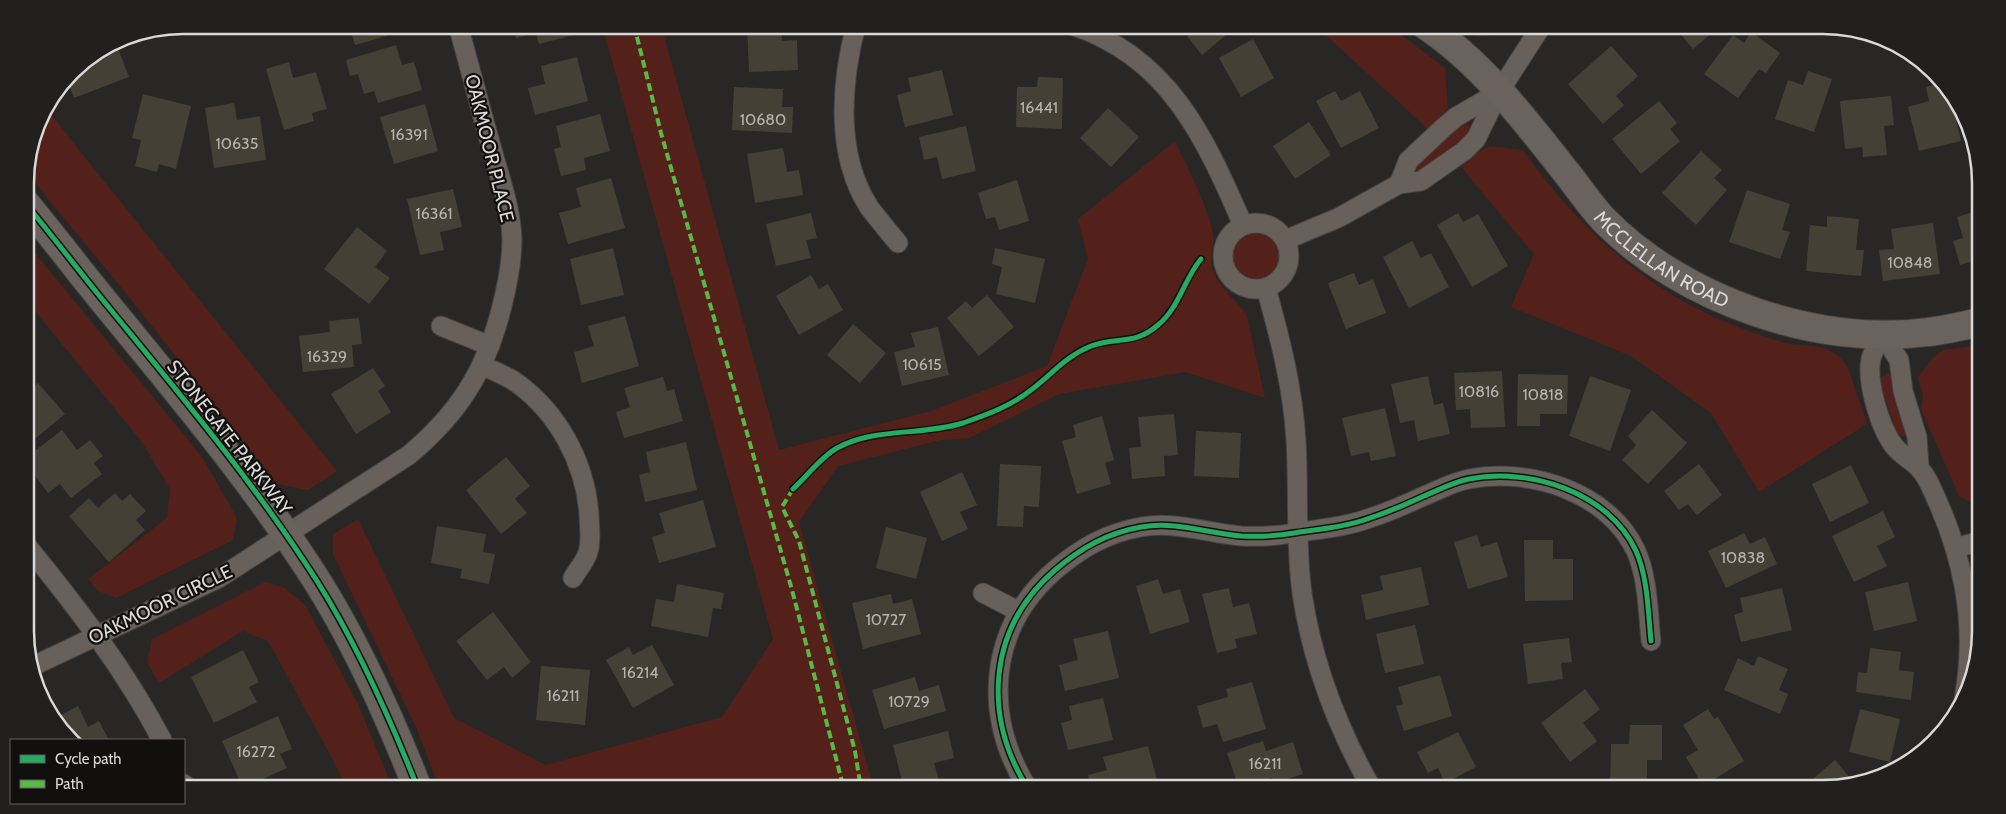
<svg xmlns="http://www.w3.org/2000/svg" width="2006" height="814" font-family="Cabin,sans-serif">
<rect width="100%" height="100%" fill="#292725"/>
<g fill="#532119">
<path d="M602,25H661L779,450L931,411L1047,366L1088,259L1078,219L1175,141C1189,171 1206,201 1213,234C1216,245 1207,255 1213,271C1220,289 1238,301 1247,316L1265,398L1186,372L1059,394L969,438L941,440L838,466L799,522L874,789H440L416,727L333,554V534L358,519L454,718L546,765L722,717L773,639Z"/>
<polygon points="1315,25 1388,25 1445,68 1448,108 1429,130"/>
<path d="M1457,25H1509L1504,34C1480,36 1476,41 1457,25Z"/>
<polygon points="46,108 79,150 337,471 308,490 277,484 125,292 26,172 41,113"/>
<polygon points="1464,122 1470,127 1469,133 1419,172 1416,170 1416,167"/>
<path d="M1490,146L1523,150C1578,227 1646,292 1736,326C1753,333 1772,340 1790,344C1802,346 1821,345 1831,351C1848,361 1851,375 1856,392C1859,403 1865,412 1867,424L1759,492L1711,413L1631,356L1511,307L1534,254L1461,167L1475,154Z"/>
<circle cx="1255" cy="256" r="24"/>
<polygon points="26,242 202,457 237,518 233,540 116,598 98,591 88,579 167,518 170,489 142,442 26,300"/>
<polygon points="1980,345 1980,396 1974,397 1980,447 1981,507 1959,496 1921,409 1923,396 1918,377 1933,358 1943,350"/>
<polygon points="1888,373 1892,376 1898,407 1906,432 1904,437 1897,434 1880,382 1881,378"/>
<polygon points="265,582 285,588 305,605 358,704 393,789 347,789 333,760 268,641 243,631 159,683 147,662 152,639"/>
</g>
<g fill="#434135">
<polygon points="349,25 405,25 407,30 355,45"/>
<polygon points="512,25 572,25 574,35 539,44 536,33 516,38"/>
<polygon points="747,25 781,25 782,41 797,40 798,70 749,72"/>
<polygon points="1194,25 1238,25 1202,55 1187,36 1197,29"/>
<polygon points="1673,25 1721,25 1693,49"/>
<polygon points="1751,32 1780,53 1766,73 1759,69 1738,98 1704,74 1733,35 1744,43"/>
<polygon points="1253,39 1274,78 1241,97 1219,58"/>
<polygon points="396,45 402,65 414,62 422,90 378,103 374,91 364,94 358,74 350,76 346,60"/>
<polygon points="117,46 129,77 74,98 67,80 79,64 95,54"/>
<polygon points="1611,46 1638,76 1616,96 1624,105 1603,124 1568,84"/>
<polygon points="577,57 588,101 535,115 528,88 545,84 541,66"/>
<polygon points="289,62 293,78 316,72 327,109 312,113 314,121 284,130 266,69"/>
<polygon points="942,70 953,115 905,127 897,95 911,91 908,78"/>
<polygon points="1808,71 1832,79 1814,132 1775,119 1788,80 1803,85"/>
<polygon points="1038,77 1063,78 1062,129 1016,127 1017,87 1037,87"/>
<polygon points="1944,83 1949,90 1961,141 1919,151 1908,107 1929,101 1926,87"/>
<polygon points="734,87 783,89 782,107 793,107 792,133 732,130"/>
<polygon points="1335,91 1341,101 1360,91 1379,128 1341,148 1316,101"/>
<polygon points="143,94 191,106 176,169 159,164 157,172 135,166 141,140 132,138"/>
<polygon points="1891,96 1894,125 1884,126 1887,155 1863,157 1862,147 1845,149 1840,101"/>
<polygon points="1659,101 1677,123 1670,129 1680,141 1641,174 1612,139"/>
<polygon points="234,103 237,120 260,116 266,160 214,168 205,108"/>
<polygon points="425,104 438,151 394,164 380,117"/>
<polygon points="1108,108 1139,137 1111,167 1080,138"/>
<polygon points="600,114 610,151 584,158 586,170 561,176 554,149 561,147 556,126"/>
<polygon points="1309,122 1331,155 1295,179 1273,146"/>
<polygon points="966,126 976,171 942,179 937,157 924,160 919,137"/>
<polygon points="783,148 787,172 799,170 803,195 755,203 747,154"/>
<polygon points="1701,151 1722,170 1714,178 1727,190 1696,225 1662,193"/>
<polygon points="611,178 625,228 568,244 559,213 581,207 576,188"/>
<polygon points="1017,180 1029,221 999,230 995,217 986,219 978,193"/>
<polygon points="453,189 462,227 440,232 444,250 420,255 407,199"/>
<polygon points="1747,190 1790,204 1782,230 1790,232 1780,259 1729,242"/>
<polygon points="1980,210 1980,259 1960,265 1953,241 1963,238 1957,217"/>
<polygon points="811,213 817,238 806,240 811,258 776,266 766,224"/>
<polygon points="1458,213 1463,222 1478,214 1508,266 1472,287 1437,225"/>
<polygon points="1827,216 1859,219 1856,250 1864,250 1861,276 1806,271 1810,225 1827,227"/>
<polygon points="1933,223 1940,274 1883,281 1879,250 1894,249 1891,229"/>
<polygon points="357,227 387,251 375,267 390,278 369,304 324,269"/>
<polygon points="1412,241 1421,258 1431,253 1449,287 1409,308 1383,257"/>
<polygon points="613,248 624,295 581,305 570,259"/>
<polygon points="995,248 1045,259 1035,303 996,294 1002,267 992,264"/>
<polygon points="1354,273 1359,285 1373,279 1386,313 1346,329 1328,283"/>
<polygon points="811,275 819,289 828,284 843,310 799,335 776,296"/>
<polygon points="987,295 1014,327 979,356 947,318 966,301 972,308"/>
<polygon points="625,316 639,366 582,383 574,352 594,346 588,326"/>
<polygon points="359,318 362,344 352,345 354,367 303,372 299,336 330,332 329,321"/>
<polygon points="853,324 886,353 860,383 827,355"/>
<polygon points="938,327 949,375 902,386 894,352 915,347 911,333"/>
<polygon points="373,368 385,386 378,391 391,412 356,434 331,394"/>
<polygon points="1502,371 1505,427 1471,428 1470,409 1456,410 1454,373"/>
<polygon points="1518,374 1568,375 1567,414 1540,414 1540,426 1517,426"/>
<polygon points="1428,376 1434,405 1443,403 1450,434 1418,441 1414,420 1400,423 1391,384"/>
<polygon points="1590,376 1631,390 1610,451 1569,436"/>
<polygon points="663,377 667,391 674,389 683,421 624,438 616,412 630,407 624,388"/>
<polygon points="38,383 65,414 36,438 28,428 27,430 27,393"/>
<polygon points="1385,408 1396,456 1371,461 1369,452 1351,456 1342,418"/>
<polygon points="1652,410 1687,443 1648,484 1622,460 1636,445 1628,436"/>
<polygon points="1174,414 1178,455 1164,456 1165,476 1132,479 1129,448 1141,447 1138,417"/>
<polygon points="1102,416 1114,460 1105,463 1111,484 1077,494 1062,441 1076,437 1073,425"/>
<polygon points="62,430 77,450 90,440 103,456 94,463 102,474 71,498 60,484 48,493 27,465 27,457"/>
<polygon points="1196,431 1241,433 1239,478 1194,476"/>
<polygon points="686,442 697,490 645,502 639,475 650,472 646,452"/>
<polygon points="506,457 530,486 515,499 527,513 501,534 466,490"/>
<polygon points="1000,464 1041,466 1039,507 1024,506 1023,527 997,526"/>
<polygon points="1699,464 1722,495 1697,515 1688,504 1679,510 1664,491"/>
<polygon points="1851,465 1869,503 1830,522 1812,484"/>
<polygon points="962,472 977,505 960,512 968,529 942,541 920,492"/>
<polygon points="115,493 122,501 130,494 146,511 136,520 145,530 109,562 69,516 89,498 98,508"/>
<polygon points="703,500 716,547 659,563 652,537 665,533 659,513"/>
<polygon points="1883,511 1895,537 1877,546 1887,566 1854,582 1832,536"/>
<polygon points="437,526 486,534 483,552 495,554 489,584 460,578 462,569 431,563"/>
<polygon points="886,527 927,538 916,579 876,568"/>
<polygon points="1744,533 1750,544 1765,537 1777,564 1726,588 1708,551"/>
<polygon points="1477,535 1481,547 1497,542 1508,577 1468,589 1454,542"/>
<polygon points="1524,540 1553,540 1553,559 1573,559 1573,600 1525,601"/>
<polygon points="1421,567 1429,605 1366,620 1361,595 1383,590 1380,576"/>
<polygon points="1158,579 1163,594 1180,589 1190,622 1150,634 1136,586"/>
<polygon points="1908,582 1917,621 1874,631 1865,592"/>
<polygon points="677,584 724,593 721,609 713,608 708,637 651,626 656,599 674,602"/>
<polygon points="1229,588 1233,607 1249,603 1257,634 1235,639 1237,648 1217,653 1202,594"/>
<polygon points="1782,588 1792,630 1741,642 1734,615 1743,612 1740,598"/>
<polygon points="891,594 893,604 912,599 921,634 863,649 852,603"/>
<polygon points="493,612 531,662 512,678 504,667 487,680 456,641"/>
<polygon points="1415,625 1424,664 1385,673 1376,634"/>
<polygon points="1108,631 1119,678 1065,691 1059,665 1078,660 1073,639"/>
<polygon points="1569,638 1572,662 1561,663 1563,679 1528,684 1523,644"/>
<polygon points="652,645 674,685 633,708 606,660 629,647 633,655"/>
<polygon points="1870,648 1901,652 1899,670 1914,672 1911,700 1856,692 1858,672 1867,673"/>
<polygon points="243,650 259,682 249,687 257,702 214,723 191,677"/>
<polygon points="1758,656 1788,669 1779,690 1788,694 1780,714 1724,690 1738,658 1754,666"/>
<polygon points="541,666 590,670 585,725 536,720"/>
<polygon points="1440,675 1452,716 1404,731 1396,706 1403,704 1398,687"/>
<polygon points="915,677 919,691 939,685 946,711 884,729 872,690"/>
<polygon points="1252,682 1266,729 1223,742 1217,724 1203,728 1197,706 1228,697 1226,689"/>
<polygon points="1585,689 1600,709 1583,723 1597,741 1570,762 1541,723"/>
<polygon points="1103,698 1113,740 1068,750 1061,723 1072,720 1069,706"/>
<polygon points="78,706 88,727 99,721 109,740 72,740 64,735 56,718"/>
<polygon points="1708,709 1714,719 1718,717 1744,761 1703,786 1686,757 1698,750 1683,725"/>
<polygon points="1860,709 1900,719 1890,762 1849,752"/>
<polygon points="278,716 292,749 280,754 287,768 243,788 222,741"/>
<polygon points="1630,725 1662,725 1662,760 1647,760 1647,789 1610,789 1611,744 1629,744"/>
<polygon points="948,731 954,758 934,763 940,784 921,789 904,789 893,745"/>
<polygon points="1458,732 1476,767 1445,783 1438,768 1428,773 1417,752"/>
<polygon points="1263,741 1266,751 1293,742 1303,774 1273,783 1272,778 1239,788 1227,753"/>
<polygon points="1148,746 1158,784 1140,789 1091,789 1088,775 1107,770 1103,757"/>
<polygon points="1835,760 1855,784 1833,789 1801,789"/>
<polygon points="1490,780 1497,789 1479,789"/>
</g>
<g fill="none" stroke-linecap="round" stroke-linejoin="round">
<defs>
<g id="street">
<path d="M856,25C841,83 835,154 869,207C878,219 888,231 898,243"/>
<path d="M1071,25C1169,56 1205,138 1243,225"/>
<polyline points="1399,184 1408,161 1443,128 1456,117 1499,92"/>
<circle cx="1256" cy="256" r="33"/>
<polyline points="1285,240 1338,218 1399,184 1421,181 1464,151 1476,139 1499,92 1542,25"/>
<path d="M1266,288C1280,338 1293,388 1296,441C1299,491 1295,542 1302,593C1312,661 1338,729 1372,789"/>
<polyline points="441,326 490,346"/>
<path d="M1882,334C1878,342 1873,351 1871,359C1866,381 1880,428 1894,446C1905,460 1918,461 1928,481C1963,551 1978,622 1964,699"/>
<polyline points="1882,334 1899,360 1903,391 1917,437 1919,466"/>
<path d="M483,366C494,371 507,376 517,383C558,413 585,462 589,514C589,525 592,541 588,552C586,561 577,570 573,578"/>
<path d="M27,546C77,607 125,670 162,740"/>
<polyline points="1955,548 1981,541"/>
<polyline points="983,593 1018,611"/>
<path d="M31,667L219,578L409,455C458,414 485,372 501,310C507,287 512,263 512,239C511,210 501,181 493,153C481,111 470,68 458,25"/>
<polyline points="184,784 186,789"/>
<path d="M1028,789C982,715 988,628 1055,570C1081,548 1107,533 1141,527C1176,521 1207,533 1241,536C1260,537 1277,536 1294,533C1320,529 1346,527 1370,518C1388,512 1407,504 1424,496C1439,490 1453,482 1469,479C1529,467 1609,492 1636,551C1648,578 1648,612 1651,641"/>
</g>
<g id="secondary">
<path id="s1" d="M1425,25C1481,62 1525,120 1566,172C1579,188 1591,207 1606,222C1684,300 1818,347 1928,332C1946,330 1963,326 1980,322"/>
<path d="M26,204C55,239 82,275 111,310C183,398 256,485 317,581C358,646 390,718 418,789"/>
</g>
</defs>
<use href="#street" stroke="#444342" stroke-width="21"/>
<use href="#secondary" stroke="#444342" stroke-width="30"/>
<use href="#street" stroke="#68605b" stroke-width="19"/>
<use href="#secondary" stroke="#6a625c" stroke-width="28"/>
<g stroke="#58b947" stroke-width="4" stroke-dasharray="8 4" stroke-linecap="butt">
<polyline points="634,25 661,133 792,590 844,789"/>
<polyline points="793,489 782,507 799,541 855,751 861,789"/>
</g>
<defs>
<g id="cycleway">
<path d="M26,204C55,239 82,275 111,310C183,398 256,485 317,581C358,646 390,718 418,789"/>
<path d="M793,489C807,476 821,457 837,448C876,427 922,436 963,423C986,415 1011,406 1031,390C1051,375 1066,356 1091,346C1117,336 1134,346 1158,325C1179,308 1184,279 1201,259"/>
<path d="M1028,789C982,715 988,628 1055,570C1081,548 1107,533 1141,527C1176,521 1207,533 1241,536C1260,537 1277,536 1294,533C1320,529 1346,527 1370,518C1388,512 1407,504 1424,496C1439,490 1453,482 1469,479C1529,467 1609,492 1636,551C1648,578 1648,612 1651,641"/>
</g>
</defs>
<use href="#cycleway" stroke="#12100f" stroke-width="8"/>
<use href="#cycleway" stroke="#26ab63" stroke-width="5"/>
</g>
<g text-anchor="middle" stroke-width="4.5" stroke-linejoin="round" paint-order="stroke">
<g font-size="16" fill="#b4b3ae">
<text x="1039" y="113">16441</text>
<text x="763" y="125">10680</text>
<text x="409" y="140">16391</text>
<text x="237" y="149">10635</text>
<text x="434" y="219">16361</text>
<text x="1910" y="268">10848</text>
<text x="327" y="362">16329</text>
<text x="922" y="370">10615</text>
<text x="1479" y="397">10816</text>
<text x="1543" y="400">10818</text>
<text x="1743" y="563">10838</text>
<text x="886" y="625">10727</text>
<text x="640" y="678">16214</text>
<text x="563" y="701">16211</text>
<text x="909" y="707">10729</text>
<text x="256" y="757">16272</text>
<text x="1265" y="769">16211</text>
</g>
<g font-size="19" fill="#dad9d6" stroke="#12100f">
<text transform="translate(490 148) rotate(76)" y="7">OAKMOOR PLACE</text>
<text dy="7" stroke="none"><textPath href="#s1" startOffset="336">MCCLELLAN ROAD</textPath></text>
<text transform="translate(230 437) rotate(52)" y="7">STONEGATE PARKWAY</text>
<text transform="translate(160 604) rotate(-26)" y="7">OAKMOOR CIRCLE</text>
</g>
</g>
<path d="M0 0H2006V814H0ZM183 34H1823A149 149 0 0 1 1972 183V631A149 149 0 0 1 1823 780H183A149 149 0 0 1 34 631V183A149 149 0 0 1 183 34Z" fill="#22201f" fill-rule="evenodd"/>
<path fill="none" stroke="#dad9d6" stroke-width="2.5" d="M183 34H1823A149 149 0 0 1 1972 183V631A149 149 0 0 1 1823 780H183A149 149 0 0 1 34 631V183A149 149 0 0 1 183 34Z"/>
<rect x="10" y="739" width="175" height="65" fill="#12100f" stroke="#62605f"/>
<rect x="20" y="755" width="25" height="8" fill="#26ab63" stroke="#62605f"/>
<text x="55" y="764" font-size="15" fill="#dad9d6">Cycle path</text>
<rect x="20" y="780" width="25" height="8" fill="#58b947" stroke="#62605f"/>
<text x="55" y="789" font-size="15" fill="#dad9d6">Path</text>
</svg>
